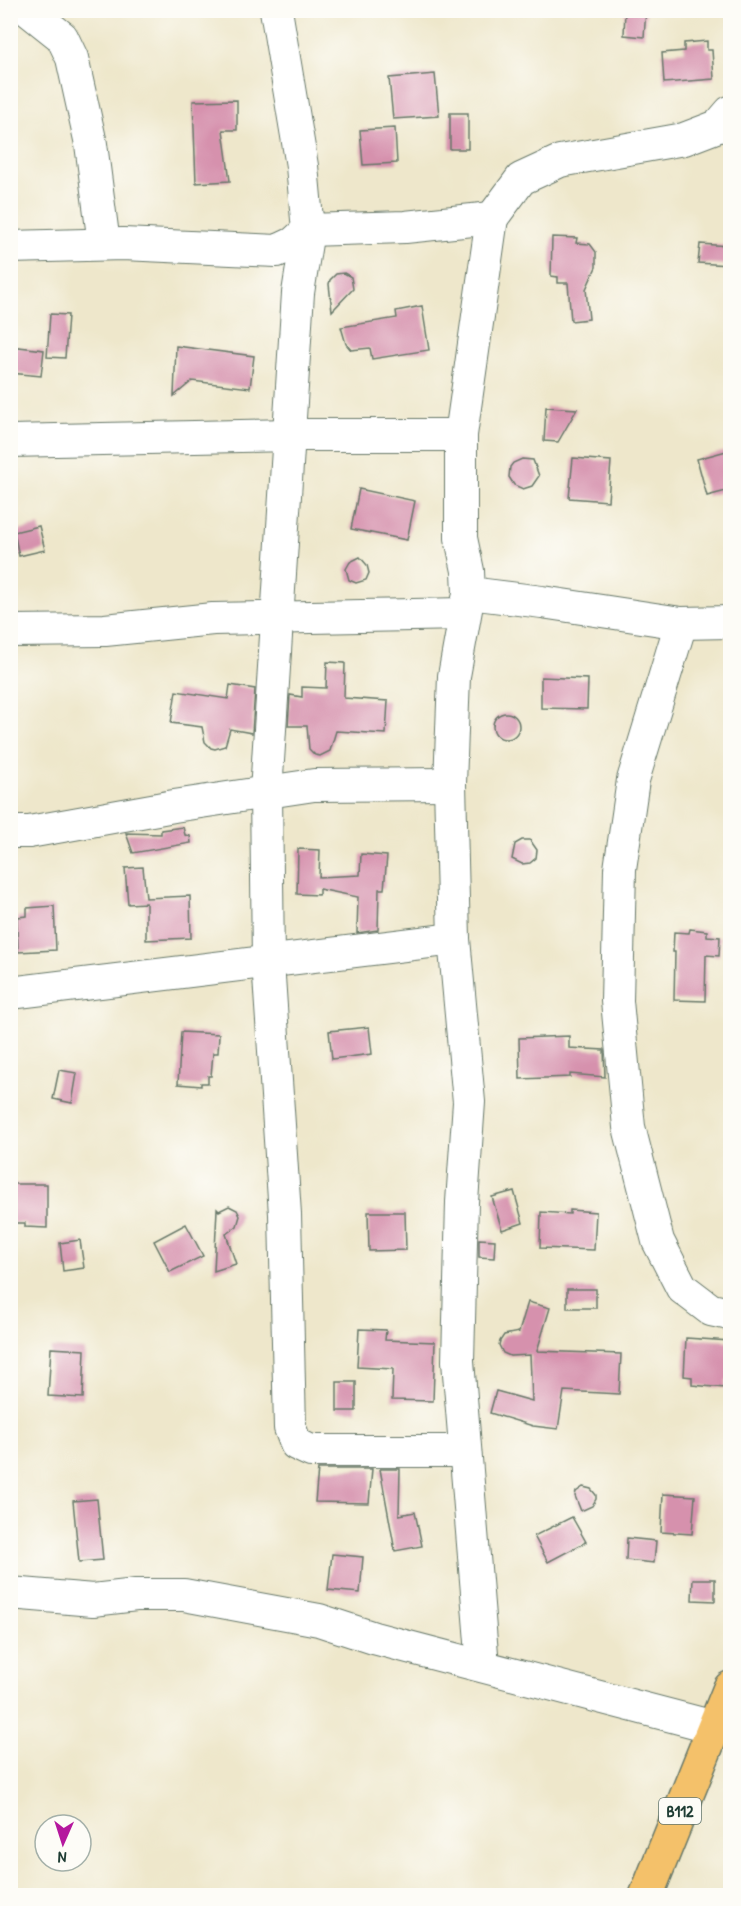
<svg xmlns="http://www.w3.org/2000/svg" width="741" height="1906" font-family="'Patrick Hand',sans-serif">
<rect width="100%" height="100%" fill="#fdfcf7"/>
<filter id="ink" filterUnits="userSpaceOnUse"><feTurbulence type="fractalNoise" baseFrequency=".0167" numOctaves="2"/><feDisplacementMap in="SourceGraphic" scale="12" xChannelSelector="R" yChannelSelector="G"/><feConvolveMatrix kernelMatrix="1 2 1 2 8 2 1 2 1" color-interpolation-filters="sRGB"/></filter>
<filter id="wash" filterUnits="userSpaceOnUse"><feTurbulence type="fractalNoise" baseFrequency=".008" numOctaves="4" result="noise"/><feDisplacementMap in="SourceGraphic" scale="24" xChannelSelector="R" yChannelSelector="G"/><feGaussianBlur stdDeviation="1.35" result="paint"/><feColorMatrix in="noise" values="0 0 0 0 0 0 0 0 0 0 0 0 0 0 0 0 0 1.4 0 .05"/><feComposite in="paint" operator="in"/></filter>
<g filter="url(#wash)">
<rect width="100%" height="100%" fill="#eee7cb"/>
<g id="blocks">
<g fill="#d691ad">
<polygon points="625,10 646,10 644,37 624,35"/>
<polygon points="707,41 707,50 712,50 714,79 664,83 662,53 684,51 684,43"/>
<polygon points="435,74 439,116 393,119 389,78"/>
<polygon points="237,100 237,130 223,130 230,181 196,183 193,101"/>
<rect x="450" y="113" width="18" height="36"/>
<polygon points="395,128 397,163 363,165 360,130"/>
<polygon points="552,237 577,238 576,243 590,244 596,252 596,267 586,289 589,319 571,321 568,283 558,283 558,277 551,276"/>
<polygon points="700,244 729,246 728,265 698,263"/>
<polygon points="344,273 351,277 353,289 332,311 329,284 330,280 336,274"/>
<polygon points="422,306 429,350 372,359 370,348 351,350 346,344 341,327 397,318 396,311"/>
<polygon points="50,314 68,315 65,358 47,357"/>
<polygon points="10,346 44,350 41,376 10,373"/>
<polygon points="176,346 254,356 250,388 192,381 174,396"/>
<polygon points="546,407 577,409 558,442 544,441"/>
<polygon points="730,450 730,490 707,496 697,459"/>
<polygon points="573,458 611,461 608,501 569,498"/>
<polygon points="522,459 533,460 539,476 532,486 523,489 514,485 509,477 510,467 513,463"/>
<polygon points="359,489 415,501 407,540 351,529"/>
<polygon points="39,526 45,550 19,556 14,532"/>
<polygon points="360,557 367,565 369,573 366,580 356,583 349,580 346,569 350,562"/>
<polygon points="327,662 345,663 344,698 388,701 386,734 336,731 330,751 320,756 315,755 309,749 307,726 288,726 290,695 302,697 302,687 326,688"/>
<polygon points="541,677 588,679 587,709 541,708"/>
<polygon points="230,685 255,689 252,733 230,729 225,746 215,749 211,748 205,742 202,727 171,723 176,691 228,699"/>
<circle cx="506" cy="726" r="13"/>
<polygon points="183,827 185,835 190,836 191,843 133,853 126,833 161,834 161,830"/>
<polygon points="522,840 530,840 537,850 536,858 530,863 522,864 512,859 515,844"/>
<polygon points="298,849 320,850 319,877 360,875 361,854 387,856 384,889 379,889 378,930 357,933 358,897 319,889 319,895 297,894"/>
<polygon points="143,867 146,898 190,896 191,938 146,940 146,903 128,904 125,868"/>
<polygon points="54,906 56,950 18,952 17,917 27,916 27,908"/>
<polygon points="690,929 707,931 707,936 720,937 719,956 706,955 705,1001 674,1000 675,952 673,952 674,932 689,933"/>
<polygon points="369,1027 372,1054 332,1059 329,1031"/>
<polygon points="181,1032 219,1034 218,1053 213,1053 211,1076 208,1076 208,1083 201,1083 201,1086 178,1084"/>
<polygon points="569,1036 569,1048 604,1050 605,1077 570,1074 570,1077 520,1079 519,1038"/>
<polygon points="59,1070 77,1073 72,1103 53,1099"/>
<polygon points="10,1184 47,1184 47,1228 25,1227 25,1223 10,1223"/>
<polygon points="514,1191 523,1223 502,1230 492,1197"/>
<polygon points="229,1206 237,1210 240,1216 237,1226 226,1234 236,1264 214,1271 217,1209 219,1211"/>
<polygon points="570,1210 596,1212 594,1250 540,1248 541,1212 570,1214"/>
<polygon points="368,1212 405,1212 406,1250 369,1251"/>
<polygon points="186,1224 203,1256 170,1272 154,1241"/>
<polygon points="479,1239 495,1240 494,1258 479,1257"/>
<polygon points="80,1240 84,1268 63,1271 60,1243"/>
<rect x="567" y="1289" width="29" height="19"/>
<polygon points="528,1302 550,1308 537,1351 621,1354 619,1394 564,1391 558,1429 533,1426 490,1413 496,1391 532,1401 530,1355 510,1356 503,1353 499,1345 500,1341 504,1335 519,1332"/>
<polygon points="359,1329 386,1330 385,1340 435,1342 433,1401 392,1400 393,1369 357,1367"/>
<polygon points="686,1338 730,1341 730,1380 726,1380 725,1388 692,1385 692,1377 684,1376"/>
<polygon points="51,1348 85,1350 83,1398 48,1396"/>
<rect x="337" y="1382" width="19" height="29"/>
<polygon points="318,1469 372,1469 369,1503 315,1502"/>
<polygon points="380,1469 400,1469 399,1515 415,1512 422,1546 395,1551"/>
<polygon points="583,1487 591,1489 596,1495 596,1499 592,1506 581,1511 575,1496 576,1492"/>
<polygon points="663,1494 695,1496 692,1534 661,1532"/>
<polygon points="97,1499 103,1560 79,1562 73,1501"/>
<polygon points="572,1517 586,1542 548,1562 534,1536"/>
<polygon points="627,1538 656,1541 654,1563 626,1560"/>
<polygon points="332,1554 363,1557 360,1593 328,1590"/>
<polygon points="693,1579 715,1579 715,1601 692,1600"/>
</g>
</g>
</g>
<g filter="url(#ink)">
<use href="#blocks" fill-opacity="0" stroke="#677869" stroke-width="1.5"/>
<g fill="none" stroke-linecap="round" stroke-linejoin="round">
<defs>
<g id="minor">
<polyline points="28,10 62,37 72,58 91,144 104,244"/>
<polyline points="276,10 302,166 308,230 405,227 492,218 461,435"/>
<polyline points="492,218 521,179 560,161 684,139 718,126 730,112"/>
<polyline points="10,247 123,244 277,251 294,243 308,230 298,293 266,792 268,962 285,1214 290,1428 296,1444 311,1451 465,1451"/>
<polyline points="10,441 289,435 461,435 461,538 468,571 469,593 542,602 681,623 730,622"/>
<polyline points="469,593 454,676 450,784 454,939 469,1102 462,1202 458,1361 483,1666"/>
<polyline points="681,623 633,780 620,869 617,1001 629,1127 658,1241 682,1288 711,1310 730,1314"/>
<polyline points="10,631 105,630 213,619 464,614"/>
<polyline points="10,832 29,832 174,806 314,785 450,784"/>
<polyline points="10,993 454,939"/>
<polyline points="10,1593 93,1600 136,1595 184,1595 319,1620 374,1638 714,1727"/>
</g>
<polyline id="major" points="646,1896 730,1688"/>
</defs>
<use href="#minor" stroke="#677869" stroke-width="34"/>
<use href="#major" stroke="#677869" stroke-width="36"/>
<use href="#minor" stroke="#fff" stroke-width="32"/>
<use href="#major" stroke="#f4c16a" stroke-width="33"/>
</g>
</g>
<g text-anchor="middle" stroke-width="4.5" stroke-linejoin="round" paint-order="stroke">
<rect fill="#fdfcf7" stroke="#62766e" stroke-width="1.5" x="659" y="1798" width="42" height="26" rx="4.5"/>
<g font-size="16" font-weight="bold" fill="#1f3d34">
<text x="680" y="1817">B112</text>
</g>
</g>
<rect width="741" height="1906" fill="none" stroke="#fdfcf7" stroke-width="36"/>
<g transform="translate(63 1843) rotate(183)"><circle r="28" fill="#fdfcf7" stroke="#a4b0a9" stroke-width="1.5"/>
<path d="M0-4.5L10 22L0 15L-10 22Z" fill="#b5179e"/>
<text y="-9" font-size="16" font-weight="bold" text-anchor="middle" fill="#1f3d34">N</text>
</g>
</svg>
